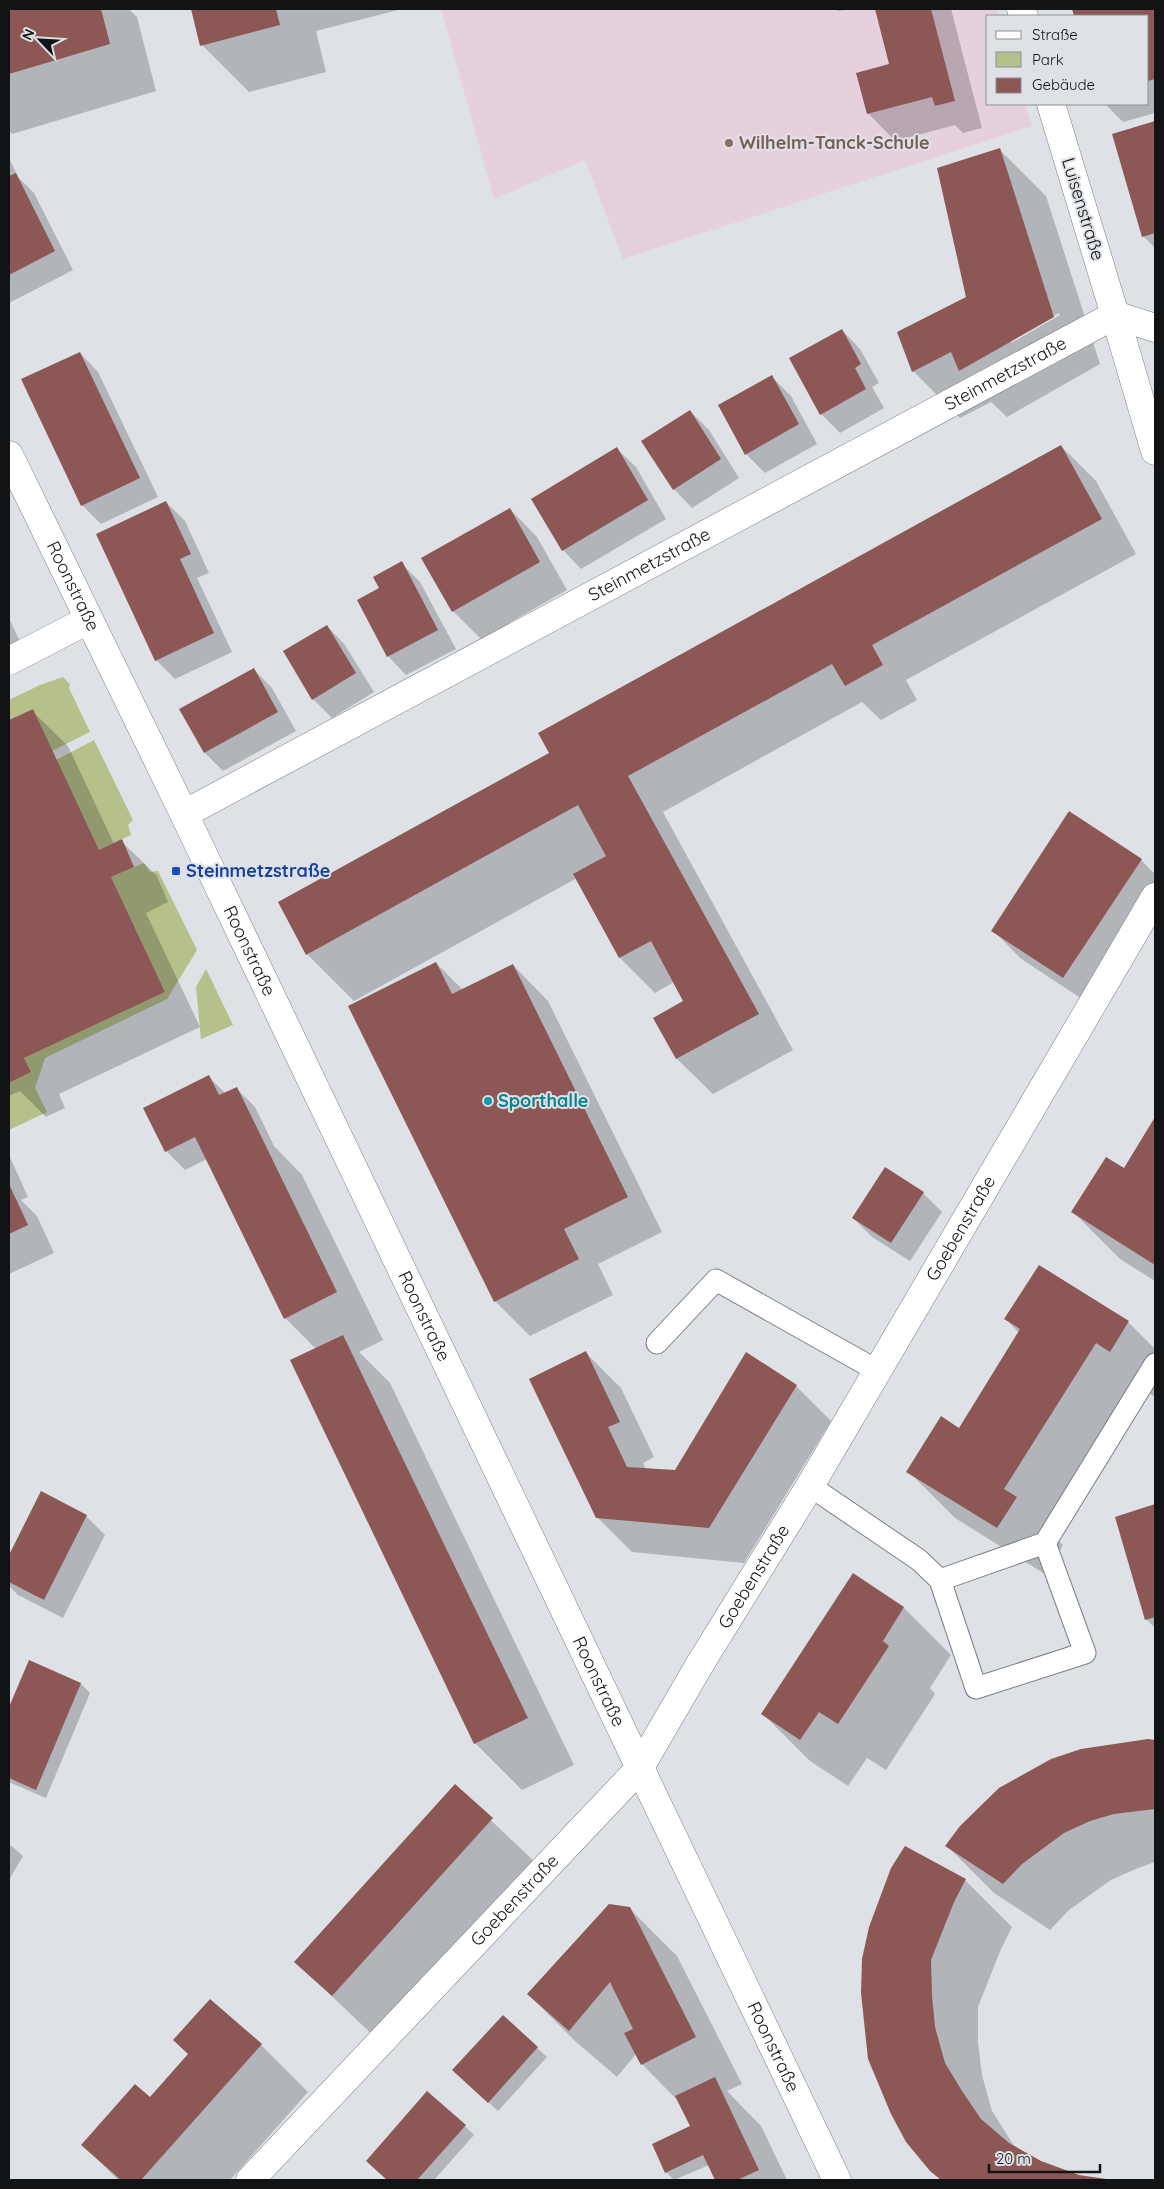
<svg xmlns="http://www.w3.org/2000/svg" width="1164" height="2189" font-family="Quicksand,sans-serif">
<rect width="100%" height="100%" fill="#dee2e7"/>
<polygon fill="#e6d0de" points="441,9 997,9 999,16 988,16 988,104 1025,104 1032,126 623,259 585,160 494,199"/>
<g fill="#b6c08b">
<polygon points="63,677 70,684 69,688 90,732 52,751 33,709 9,720 9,700 40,685"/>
<polygon points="94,740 133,820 128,825 131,835 99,850 56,760"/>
<polygon points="144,863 150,872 158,871 197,950 167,999 45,1058 35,1088 47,1112 9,1130 9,1083 31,1072 24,1058 165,992 111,877"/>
<polygon points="206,969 233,1025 201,1039 196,987"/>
</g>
<g fill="#0003" fill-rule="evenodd">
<polygon points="9,9 129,9 137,17 156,91 12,134 9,130"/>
<polygon points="192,9 402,9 316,31 326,72 249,92 202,45"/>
<polygon points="833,9 850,9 839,11"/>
<polygon points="876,9 951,9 982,128 963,133 955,125 895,141 868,113 891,65"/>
<polygon points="1073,9 1155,9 1155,113 1123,122 1105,104 1148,104 1148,16 1075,16"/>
<polygon points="1155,122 1155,248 1143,236 1114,135"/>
<path d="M999,149L1046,196L1100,364L1007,417L991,402L960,418L913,371L967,298ZM1059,313L1060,315L1011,343V340Z"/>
<polygon points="9,158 18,177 34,193 73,270 9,303"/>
<polygon points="842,330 860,349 879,383 872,387 884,408 840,433 821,414"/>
<polygon points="80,353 98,372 158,497 101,524 82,505"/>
<polygon points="772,377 791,396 817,444 765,473 746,454"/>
<polygon points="690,411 709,430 739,478 692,508 674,489"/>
<polygon points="1061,446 1096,481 1136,554 906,680 917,700 881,720 862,702 663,812 793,1050 713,1094 677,1059 655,1018 685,1002 674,982 655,993 620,958 577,878 354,1001 307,954 551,753"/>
<polygon points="617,449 636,467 666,519 581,569 563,550"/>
<polygon points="166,502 185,521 209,573 197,578 232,652 175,679 156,660"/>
<polygon points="510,509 537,537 567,590 481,639 453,611"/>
<polygon points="401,563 420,582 456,649 406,675 388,656 381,588"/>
<polygon points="9,618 21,644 9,650"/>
<polygon points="327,626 345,645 374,692 332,718 313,699"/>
<polygon points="254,670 272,688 296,731 223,771 205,753"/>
<polygon points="32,711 68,746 114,844 121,841 157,876 168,902 146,913 200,1027 59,1094 65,1108 46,1117 20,1091 9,1096 9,722"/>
<polygon points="1141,860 1155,874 1155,908 1091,1005 1020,958 993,930"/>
<polygon points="436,963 463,990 513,965 548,1001 662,1232 598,1264 613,1295 530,1336 495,1301"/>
<polygon points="209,1077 226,1094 237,1089 255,1107 274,1146 302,1175 383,1340 359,1352 390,1383 574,1765 522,1790 475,1743 316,1349 285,1318 207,1159 185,1170 166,1151"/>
<polygon points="1155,1120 1155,1281 1120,1259 1073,1212 1124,1169"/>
<polygon points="9,1155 28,1197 21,1200 37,1216 54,1253 9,1274"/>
<polygon points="885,1168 923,1193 942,1212 910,1261 872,1237 853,1218"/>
<polygon points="1006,1319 1128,1322 1155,1349 1155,1397 1143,1389 1052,1534 1063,1545 1045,1574 955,1518 908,1471 959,1429 1019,1333"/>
<polygon points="586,1353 621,1388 654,1457 643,1463 646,1469 676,1471 796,1386 831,1421 744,1563 632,1552 597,1517"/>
<polygon points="41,1493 86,1516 105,1535 63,1618 18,1595 9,1586 9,1557"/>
<polygon points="1155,1506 1155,1628 1146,1619 1116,1517"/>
<polygon points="853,1575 904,1608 951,1655 930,1688 935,1694 886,1770 867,1758 848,1786 810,1761 763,1714"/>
<polygon points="29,1662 81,1684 90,1693 46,1798 9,1782 9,1710"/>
<polygon points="1148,1740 1155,1741 1155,1862 1138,1868 1111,1880 1069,1910 1050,1930 994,1893 947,1846"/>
<polygon points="455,1786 539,1866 380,2042 296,1962"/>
<polygon points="9,1844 23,1856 9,1880"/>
<polygon points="905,1847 965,1880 1012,1927 1001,1949 978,2007 978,2042 982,2075 992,2111 1016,2149 1040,2162 1079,2176 1112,2180 941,2180 931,2170"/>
<polygon points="630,1909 677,1956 742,2084 727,2091 761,2126 787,2180 716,2180 709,2165 674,2180 666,2172 691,2127 679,2102 642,2064 636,2054 617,2077 575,2041 528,1994"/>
<polygon points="503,2017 547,2057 498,2111 463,2079"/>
<polygon points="261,2045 308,2092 230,2180 118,2180 83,2145 150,2099"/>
<polygon points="465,2126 474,2135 434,2180 388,2180 377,2170"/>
</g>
<g fill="#8d5756">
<polygon points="9,9 101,9 110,44 9,74"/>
<polygon points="191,9 276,9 280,25 200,46"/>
<polygon points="875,9 931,9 955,101 935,106 932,97 867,114 856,73 889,64"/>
<polygon points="1072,9 1155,9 1155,79 1148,81 1148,16 1074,16"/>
<polygon points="1155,121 1155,233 1142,237 1112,134"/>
<polygon points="1000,148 1054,317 959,371 951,352 912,372 897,332 966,297 937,168"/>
<polygon points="16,173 55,251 9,275 9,176"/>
<polygon points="842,329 861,364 855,368 866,389 820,415 789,358"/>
<polygon points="80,352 140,478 81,506 21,379"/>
<polygon points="772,375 799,424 745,455 718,405"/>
<polygon points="690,410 721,459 673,490 641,441"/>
<polygon points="1061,445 1102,519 872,645 883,665 845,686 832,664 628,776 759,1014 676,1059 653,1018 683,1001 651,941 619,958 573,874 606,856 578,805 306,955 278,902 549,753 538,733"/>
<polygon points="617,447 648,500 562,551 531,499"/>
<polygon points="166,501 191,554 180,559 214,633 155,661 96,534"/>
<polygon points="510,508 540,562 452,612 421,558"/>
<polygon points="402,561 438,630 387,657 357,600 379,588 373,577"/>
<polygon points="327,625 356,673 312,700 283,651"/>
<polygon points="254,668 278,712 204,753 179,709"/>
<polygon points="33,709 99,850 122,839 134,867 111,877 165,992 24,1058 31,1072 9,1083 9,720"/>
<polygon points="1069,811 1142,859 1063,978 991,931"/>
<polygon points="436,962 452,994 513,964 628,1197 564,1229 579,1259 494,1302 348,1006"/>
<polygon points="209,1075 219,1095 237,1087 337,1292 284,1319 195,1137 165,1152 143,1108"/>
<polygon points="1155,1117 1155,1265 1071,1212 1106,1157 1124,1168"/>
<polygon points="885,1167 924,1192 891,1243 852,1218"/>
<polygon points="9,1184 28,1225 9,1234"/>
<polygon points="1039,1265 1129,1321 1110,1352 1096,1343 1004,1489 1017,1497 997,1528 906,1472 941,1416 959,1428 1020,1329 1004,1319"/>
<polygon points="343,1335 528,1718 474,1744 290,1360"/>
<polygon points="586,1351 620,1422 608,1427 627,1467 675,1470 746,1352 797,1385 709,1528 596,1518 529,1379"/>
<polygon points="41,1491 87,1515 44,1600 9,1582 9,1555"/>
<polygon points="1155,1504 1155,1617 1145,1620 1115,1517"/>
<polygon points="853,1573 904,1607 883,1641 889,1646 838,1724 819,1712 800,1740 761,1714"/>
<polygon points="29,1660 81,1683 36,1790 9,1778 9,1707"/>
<polygon points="1148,1739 1155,1740 1155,1809 1114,1814 1090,1821 1064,1833 1022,1864 1003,1884 945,1846 960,1826 999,1788 1051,1759 1081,1749"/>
<polygon points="455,1784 493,1818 332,1996 294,1962"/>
<polygon points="905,1846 966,1879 954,1902 931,1960 932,1995 935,2027 945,2063 962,2091 981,2119 1009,2143 1041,2161 1079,2175 1113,2180 941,2180 930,2171 906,2142 891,2114 868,2059 861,1993 862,1959 869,1927 891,1868"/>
<polygon points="609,1904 630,1907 696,2037 641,2065 624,2033 633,2029 610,1982 569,2031 527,1994"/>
<polygon points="210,1999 262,2044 141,2180 121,2180 81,2145 135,2084 150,2097 188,2054 173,2040"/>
<polygon points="503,2015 538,2047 488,2103 452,2070"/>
<polygon points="715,2077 759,2170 737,2180 715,2180 703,2155 665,2173 652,2144 690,2126 675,2096"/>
<polygon points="427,2091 466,2125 417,2180 387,2180 366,2161"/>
</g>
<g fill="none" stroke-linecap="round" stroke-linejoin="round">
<defs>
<g id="service">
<polyline points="657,1343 716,1280 878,1371"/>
<polyline points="810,1486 919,1560 940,1580 976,1688 1085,1653 1045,1543 940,1580"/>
<polyline points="1045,1543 1155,1364"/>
</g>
<g id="minor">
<polyline points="1021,9 1024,16"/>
<polyline points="1155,328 1115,315 1155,451"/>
<polyline points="9,661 88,620"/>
<path id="s1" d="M184,814L1115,315L1051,104"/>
<path id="s2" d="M250,2180L639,1769L700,1664L810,1486L1155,897"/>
</g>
<g id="tertiary">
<path id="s3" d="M9,455L184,814L837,2180"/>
</g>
</defs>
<use href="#service" stroke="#7b7f83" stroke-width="23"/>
<use href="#minor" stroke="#7b7f83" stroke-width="29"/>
<use href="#tertiary" stroke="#7b7f83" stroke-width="29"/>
<use href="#service" stroke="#fff" stroke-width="21"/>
<use href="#minor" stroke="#fff" stroke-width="28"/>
<use href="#tertiary" stroke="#fff" stroke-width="28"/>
</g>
<circle fill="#8d6e63" stroke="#dee2e7" stroke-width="2" cx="729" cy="143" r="5"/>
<rect fill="#1a4fb4" stroke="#dee2e7" stroke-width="2" x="171" y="866" width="10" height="10" rx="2.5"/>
<circle fill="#0f9aa8" stroke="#dee2e7" stroke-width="2" cx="488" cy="1101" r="5"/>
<g text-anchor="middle" stroke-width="4" stroke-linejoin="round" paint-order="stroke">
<g font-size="18" font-weight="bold" fill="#785e54" stroke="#dee2e7" text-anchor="start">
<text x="739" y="149">Wilhelm-Tanck-Schule</text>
</g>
<g font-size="18" fill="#121315" stroke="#dee2e7">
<text transform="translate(1083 209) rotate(73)" y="6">Luisenstraße</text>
<text dy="6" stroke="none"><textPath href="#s1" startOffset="932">Steinmetzstraße</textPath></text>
<text dy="6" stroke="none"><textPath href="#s1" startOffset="528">Steinmetzstraße</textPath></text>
<text dy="6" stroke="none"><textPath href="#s3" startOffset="146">Roonstraße</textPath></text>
<text dy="6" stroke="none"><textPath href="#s3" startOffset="551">Roonstraße</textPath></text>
<text dy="6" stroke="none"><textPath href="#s2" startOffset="1195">Goebenstraße</textPath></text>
<text dy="6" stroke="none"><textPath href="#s3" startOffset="956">Roonstraße</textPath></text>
<text dy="6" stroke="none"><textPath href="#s2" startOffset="790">Goebenstraße</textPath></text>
<text dy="6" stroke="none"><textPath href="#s3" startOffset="1361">Roonstraße</textPath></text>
<text dy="6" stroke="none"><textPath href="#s2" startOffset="385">Goebenstraße</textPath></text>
<text dy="6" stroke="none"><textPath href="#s3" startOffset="1766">Roonstraße</textPath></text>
</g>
<g font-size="18" font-weight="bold" fill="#164399" stroke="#dee2e7" text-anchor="start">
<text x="186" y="877">Steinmetzstraße</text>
</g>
<g font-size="18" font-weight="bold" fill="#0d838f" stroke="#dee2e7" text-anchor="start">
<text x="498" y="1107">Sporthalle</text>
</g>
</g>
<rect width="1164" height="2189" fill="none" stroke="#121315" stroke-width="20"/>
<rect x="986" y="15" width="162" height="90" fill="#dee2e7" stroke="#8c8f93"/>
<rect x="996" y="31" width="25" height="8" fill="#ffffff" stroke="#8c8f93"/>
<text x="1032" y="40" font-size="15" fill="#121315">Straße</text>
<rect x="996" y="52" width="25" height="15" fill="#b6c08b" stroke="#8c8f93"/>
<text x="1032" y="65" font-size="15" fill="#121315">Park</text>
<rect x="996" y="78" width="25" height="15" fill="#8d5756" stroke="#8c8f93"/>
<text x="1032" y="90" font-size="15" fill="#121315">Gebäude</text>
<g transform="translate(40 40) rotate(295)" stroke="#dee2e7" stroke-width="4" paint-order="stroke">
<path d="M0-4L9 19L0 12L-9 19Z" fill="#121315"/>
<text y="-8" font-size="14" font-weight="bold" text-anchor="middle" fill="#121315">N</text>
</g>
<path d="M989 2164v8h111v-8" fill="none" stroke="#121315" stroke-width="2.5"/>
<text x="996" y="2164" font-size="15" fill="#121315" stroke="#dee2e7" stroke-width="4" paint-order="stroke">20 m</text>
</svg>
